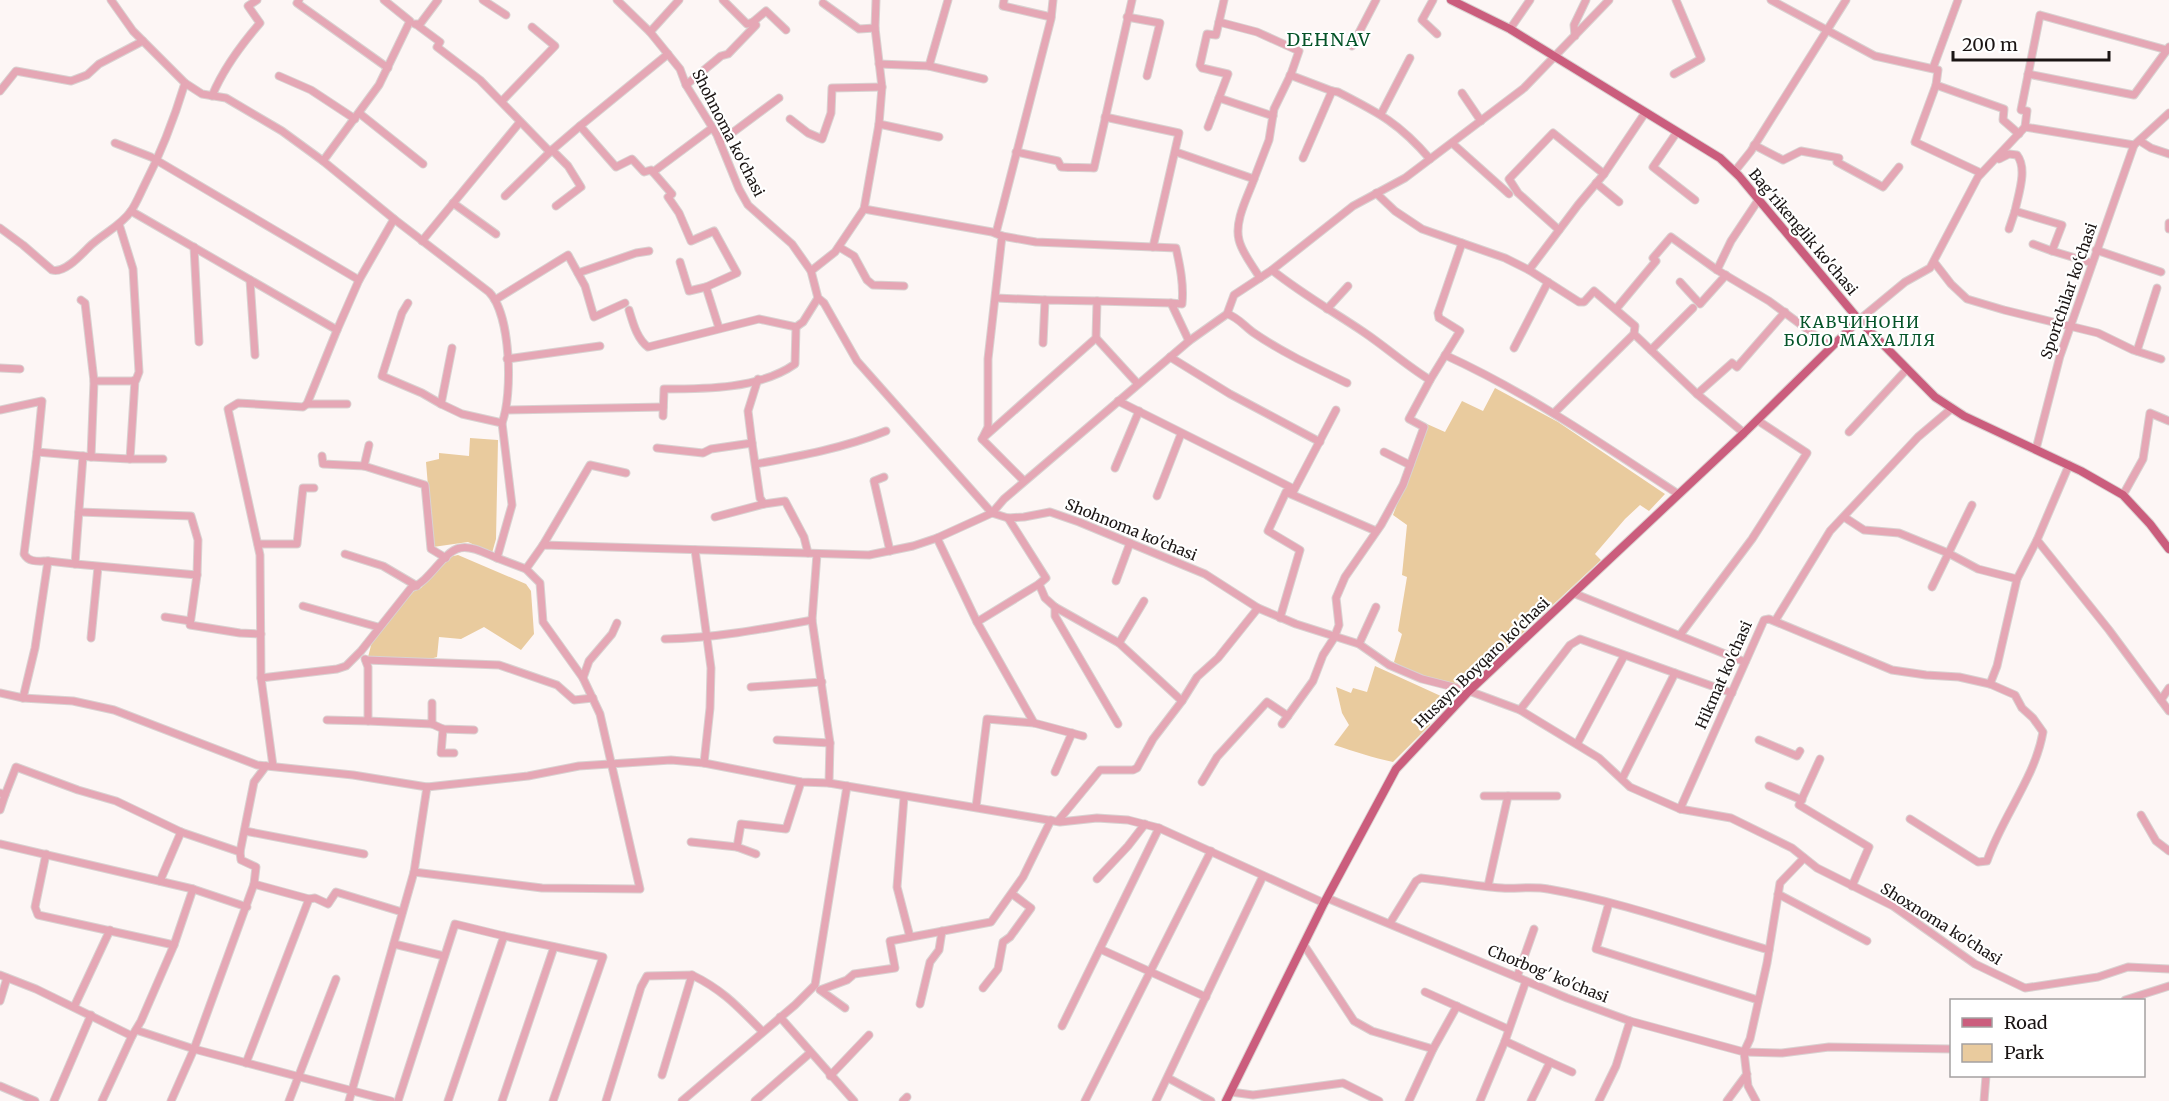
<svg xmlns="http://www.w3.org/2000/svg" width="2169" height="1101" font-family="Merriweather,serif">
<rect width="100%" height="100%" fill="#fdf6f5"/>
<g fill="#e9cb9e">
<path d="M1495,388L1558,422L1665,494L1649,511L1640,505L1625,519L1595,554L1601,560L1469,683C1449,691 1413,672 1394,662L1402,634L1398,631L1407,577L1402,575L1407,525L1393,515L1427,424L1445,432L1462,401L1483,411Z"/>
<polygon points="470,438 498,440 496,539 492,553 468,542 433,547 426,462 439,459 439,453 469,456"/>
<path d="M458,555L526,584L531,591L534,634L521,650L484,627L461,639L439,637L437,657C416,664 390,661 368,657L373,638L415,590L421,588L449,557Z"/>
<path d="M1375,666L1443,697L1431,716L1430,725L1393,762C1373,758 1354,751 1334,745L1349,725L1342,713L1336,687L1351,693L1353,688L1367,692Z"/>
</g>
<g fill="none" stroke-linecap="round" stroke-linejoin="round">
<defs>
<g id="minor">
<path d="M111,0L133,31L185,83L202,94L226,98L282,131L323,161L394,219L489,292C511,314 513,394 502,423L512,505L497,558L526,569L540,583L543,622L583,678L600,714L640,889L542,888L414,872"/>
<polyline points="299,0 297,3 388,68"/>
<polyline points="483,0 506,15"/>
<polyline points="617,0 650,32 680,69 686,85 717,135 739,189 748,205 792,244 811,271 818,298 824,303 857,361 992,513 1008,518 1024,517 1050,512 1079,522 1205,574 1258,608 1296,624 1359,644 1389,665 1422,679 1469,691 1520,710 1599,758 1630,787 1680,809 1731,818 1792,848 1817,868 1893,906 1975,964 2025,988 2098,977 2128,967 2169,969"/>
<polyline points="723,0 747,24 753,22 766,11 786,30"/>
<polyline points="876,0 875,28 882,87 879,124 939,137"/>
<polyline points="1004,0 1003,6 1051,17"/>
<polyline points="1433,0 1422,20 1437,34"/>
<polyline points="1771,0 1875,56 1938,70 1936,85 1915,142 1981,173"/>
<polyline points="823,3 859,29 875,28"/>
<polyline points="1127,17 1160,23 1147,76"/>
<polyline points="1219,22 1224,0"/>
<polyline points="415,24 420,24 438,0"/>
<polyline points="417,25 440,42 437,47 480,80 550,152"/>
<polyline points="1510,29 1530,0"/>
<polyline points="650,32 679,0"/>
<polyline points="1575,36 1574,25 1586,0"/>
<polyline points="1352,46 1376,0"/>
<polyline points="668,54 580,126 616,167 632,159 644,172 651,170 653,172 712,128"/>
<polyline points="879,64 929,66 948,0"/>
<polyline points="929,66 984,79"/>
<polyline points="1933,68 1958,0"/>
<polyline points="1674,74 1701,59 1676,0"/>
<polyline points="2028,74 2134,95 2167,50"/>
<polyline points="1290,75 1332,91 1303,158"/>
<polyline points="279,76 311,90 355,119"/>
<polyline points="686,85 721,56 728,54 756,25 753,22"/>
<polyline points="1936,85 2004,109 2003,120 2019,134"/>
<polyline points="0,91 16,71 71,81 87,75 99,64 143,41"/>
<path d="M1332,91L1338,92C1379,113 1399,123 1430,159"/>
<polyline points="1462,93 1481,121"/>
<path d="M212,96C223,69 241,45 260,23L248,6L257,0"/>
<polyline points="1219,98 1273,116"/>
<polyline points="502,101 555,46 532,27"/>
<polyline points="359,113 423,164"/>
<polyline points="1381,114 1410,58"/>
<polyline points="1105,117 1179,133 1153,247"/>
<polyline points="790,119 808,133 822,139 831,113 832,88 882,87"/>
<polyline points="2025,127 2134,145"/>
<polyline points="1677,132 1653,167 1695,200"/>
<polyline points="2140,141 2151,148 2169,154"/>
<polyline points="720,142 779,98"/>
<polyline points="115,143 151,157 359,280"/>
<polyline points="1452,143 1509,194"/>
<polyline points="1754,145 1783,160 1801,151 1839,158 1837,162 1883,187 1899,167"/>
<polyline points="2134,145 2169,113"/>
<path d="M1016,152L1058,161L1061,167C1073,168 1083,167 1094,168L1132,0"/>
<polyline points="1176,152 1254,179 1269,140 1274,109 1291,74 1299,51 1257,32 1219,22 1216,35 1207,34 1200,65 1202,68 1228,74 1208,127"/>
<path d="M1999,159L2009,154L2017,155C2028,169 2018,195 2015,211L2062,225L2052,251L2092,263"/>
<polyline points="323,161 379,85 410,21 384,0"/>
<polyline points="1735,171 1751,151 1846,0"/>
<polyline points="653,172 672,194 668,197 679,213 691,241 714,231 737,273 706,287"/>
<path d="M1254,179C1248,196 1234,221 1239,240C1242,253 1253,266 1260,278"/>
<polyline points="1596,183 1619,202"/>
<polyline points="1376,193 1395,211 1422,229 1505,258 1529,270 1579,302 1584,302 1594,291 1635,326 1634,334 1697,394 1744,433"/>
<polyline points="505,196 552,150"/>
<polyline points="453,203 496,234"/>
<polyline points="556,206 581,187 568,166 552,150 580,126"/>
<polyline points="864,209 992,232 1002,236 988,359 988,427 982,439"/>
<polyline points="131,211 337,330 359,280 394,219"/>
<polyline points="2169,223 2169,229"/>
<path d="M0,228L23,245L52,270C64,274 81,255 89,247C102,234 121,226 131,211C136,204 140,194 144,186C161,153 174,119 185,83"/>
<polyline points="2009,229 2015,211"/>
<polyline points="1559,230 1518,193 1509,179 1553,133 1604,174"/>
<polyline points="996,233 1051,19 1053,0"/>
<path d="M1002,236L1036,242L1176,248C1180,266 1184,285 1182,304L1171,303L1189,341"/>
<polyline points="422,241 520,122"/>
<polyline points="2033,244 2052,251"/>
<polyline points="194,247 199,342"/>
<polyline points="839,247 854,256 867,280 873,285 904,286"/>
<polyline points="2096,250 2161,272"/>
<polyline points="680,262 689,291 706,287 719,328"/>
<polyline points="1934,262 1951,284 1967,299 2004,310 2098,333 2133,350 2161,359"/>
<path d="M1272,270C1302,294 1334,312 1365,333C1387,348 1407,366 1430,380"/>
<polyline points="1529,270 1578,205 1604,174 1645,113"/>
<polyline points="1717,270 1731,241 1759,199"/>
<polyline points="811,271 835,252 864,209 879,124"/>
<polyline points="578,273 636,253 649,251"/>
<polyline points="250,280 255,355"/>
<polyline points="1680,282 1700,304 1726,275"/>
<polyline points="996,298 1045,300"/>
<polyline points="495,300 568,255 585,286 594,317 625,303"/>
<polyline points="408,303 402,313 382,376 422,393 441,404"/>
<polyline points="1327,309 1348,286"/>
<polyline points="1616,309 1656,261 1653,258 1671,237 1717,270 1769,301 1831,347"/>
<path d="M629,310C633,323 637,339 648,347L759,319L796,327L803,322L818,298"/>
<path d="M1227,314C1238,317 1245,327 1254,333C1283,353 1316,368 1347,383"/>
<polyline points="1859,320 1905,282 1930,268 1978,177 2025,127 2027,111 2021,110 2040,15 2167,50 2169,47"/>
<polyline points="1096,338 1138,384"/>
<polyline points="1043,343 1045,300 1097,301"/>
<polyline points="452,348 441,404 462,414 502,423"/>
<polyline points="1514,348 1548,282"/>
<polyline points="1651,350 1693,308"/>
<polyline points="2137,351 2157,288"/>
<path d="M1445,355C1528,393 1602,444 1678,494"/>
<polyline points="1170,357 1230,394 1320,442"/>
<polyline points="507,359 600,346"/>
<polyline points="0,368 20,369"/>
<polyline points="94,381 132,381 136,380 139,372 133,269 119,224"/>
<polyline points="1697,394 1732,363 1737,367 1785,312"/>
<polyline points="1118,401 1294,489"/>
<polyline points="307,404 347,404"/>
<path d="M0,410L42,401L37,452L24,554C29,563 39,561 48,561"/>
<polyline points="507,410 663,407"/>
<polyline points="1554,413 1634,334"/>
<path d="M663,416L664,389C705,389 760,389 795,364L796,327"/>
<polyline points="1849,432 1907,369"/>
<polyline points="752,443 748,411 758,379"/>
<polyline points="657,448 703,453 711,449 752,443 760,498 764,504"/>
<polyline points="2036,449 2060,356 2134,145"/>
<polyline points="37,452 83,456"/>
<polyline points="1384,452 1410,465"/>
<polyline points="322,456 323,464 364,466 425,485 431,549 446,558"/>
<polyline points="91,457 130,459 135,380"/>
<polyline points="130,459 163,459"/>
<path d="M756,464C800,456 844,448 886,431"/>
<polyline points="364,466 369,445"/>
<polyline points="1115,468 1139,411"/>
<polyline points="884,477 874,481 890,551"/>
<polyline points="1024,481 982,439 1096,338 1097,301 1171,303"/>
<polyline points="1293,492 1336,410"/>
<polyline points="2123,495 2143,459 2150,413 2169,421"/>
<polyline points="1157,496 1181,434"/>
<polyline points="715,517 764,504 785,501 804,537 808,553"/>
<polyline points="1844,517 1864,530 1899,533 1948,553 1978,569 2017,579"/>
<polyline points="1008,518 1046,578 1039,584 1045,598 1055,607 1119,643 1182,701"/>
<polyline points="937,538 977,622 1039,584"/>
<polyline points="2037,540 2109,630 2169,711"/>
<polyline points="258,544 297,544 303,488 314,488"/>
<polyline points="543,545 590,465 626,473"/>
<polyline points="695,550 711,668 710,708 704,763"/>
<polyline points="345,554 383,566 417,586"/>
<polyline points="817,554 812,620 830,743 829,783"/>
<polyline points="75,564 197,575 198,540 191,516 79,512"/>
<polyline points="526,569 543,545 869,555 913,546 937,538 992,513 1004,499 1189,341 1227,314 1234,295 1272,270 1353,206 1405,178 1524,88 1609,0"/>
<polyline points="197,575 190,625 240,633 261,634"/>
<polyline points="1116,581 1130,543"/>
<polyline points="1932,587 1972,505"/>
<polyline points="1573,593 1745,662"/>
<polyline points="303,606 378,627"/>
<polyline points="1055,607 1055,616 1118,724"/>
<polyline points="165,617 190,621"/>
<polyline points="1280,618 1300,550 1268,531 1286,492 1376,531"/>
<polyline points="1775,621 1830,531 1918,437 1951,409"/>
<polyline points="1680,635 1752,539 1807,453 1757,420"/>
<polyline points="91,638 98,567"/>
<path d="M665,639C715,638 763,629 812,620"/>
<polyline points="1119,643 1144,601"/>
<polyline points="1359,644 1376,607"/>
<polyline points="366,660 499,665 557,685 574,700 593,698"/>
<path d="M261,678L337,669L346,666L361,651L411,588C431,581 442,552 460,548C471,545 487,554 497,558"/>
<polyline points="583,678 589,661 612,634 617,623"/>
<polyline points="1990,684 1997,666 2017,579 2037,540 2069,465"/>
<polyline points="751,687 822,682"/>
<polyline points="0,693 23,698 73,701 114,710 257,765 353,775 427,787 528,776 579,766 671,760 704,763 801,782 829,783 1060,822 1097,818 1128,820 1159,828 1324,903"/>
<polyline points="23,698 35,648 48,561 75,564 83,456 91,457 94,381 85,303 81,300"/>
<polyline points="2161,700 2169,688"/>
<polyline points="1520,710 1570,645 1580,639 1675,673"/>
<polyline points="327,720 368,721 368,667 365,659"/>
<polyline points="368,721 432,724 432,703"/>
<polyline points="1034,723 1083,736"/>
<polyline points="432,724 443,729 474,730"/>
<polyline points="1282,724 1313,681 1323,655 1334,638 1339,625 1336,598 1345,577 1381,525 1403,485 1424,427 1409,419 1430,380 1460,331 1439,318 1438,313 1462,243"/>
<polyline points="443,729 441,753 454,753"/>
<polyline points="777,740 830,743"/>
<polyline points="1759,740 1797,756 1800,751"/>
<polyline points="1577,744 1624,656"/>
<polyline points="1820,759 1799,805 1869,847 1852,886"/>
<polyline points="273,766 261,678 260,555 228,409 238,403 303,407 307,404 337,330"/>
<polyline points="1055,772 1072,733"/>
<polyline points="1622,779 1675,673 1732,693"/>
<polyline points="1202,782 1217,757 1267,702 1288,716"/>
<polyline points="1769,786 1802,800"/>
<polyline points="0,793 5,795 16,767 78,790 116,801 181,832 240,852"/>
<polyline points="1484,796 1508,796"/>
<polyline points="904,797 897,887 910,937"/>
<polyline points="976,807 987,719 1034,723 977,622"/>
<path d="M1680,809L1764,620L1769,619L1892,670L1926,675L1959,677L1990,684L2015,695L2022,708L2033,718L2043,732C2035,778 2002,817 1987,861L1978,862L1910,819"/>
<polyline points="0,810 5,795"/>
<polyline points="2141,815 2156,841 2169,851"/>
<polyline points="1058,821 1100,770 1133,770 1137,768 1153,739 1182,701 1197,677 1218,658 1258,608"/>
<polyline points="245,831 364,854"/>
<polyline points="691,842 737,847"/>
<polyline points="0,844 193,889 174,945 141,1021 132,1036 36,989 0,975"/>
<polyline points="46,854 35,907 38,915 174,945"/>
<polyline points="756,854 737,847 741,824 786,829 801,782"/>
<polyline points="1804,858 1780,883 1767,963 1750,1039 1744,1052 1782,1053 1829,1047 1952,1049"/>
<polyline points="1097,879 1128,846 1145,824"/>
<polyline points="160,881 181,832"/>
<polyline points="1488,886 1508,796 1557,796"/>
<polyline points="193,889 247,907"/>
<polyline points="1778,894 1867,941"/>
<polyline points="1327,898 1567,998 1630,1021 1744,1052 1748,1086 1756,1101"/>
<polyline points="309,899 315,898 328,904 336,892 402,912"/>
<polyline points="1609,903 1596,949 1758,1000"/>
<path d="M1390,923L1416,881L1421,878C1448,881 1475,886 1502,888C1517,889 1533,886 1548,889C1623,902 1696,929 1769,950"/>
<polyline points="504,936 603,957 553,1101"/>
<polyline points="394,944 444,956"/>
<polyline points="1304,945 1354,1021 1372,1031 1433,1049"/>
<polyline points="1100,949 1206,997"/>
<path d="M692,975C723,990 738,1007 762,1031"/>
<polyline points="1517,977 1534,929"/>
<polyline points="983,988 998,969 1003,942 1010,937 1031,908 1012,894"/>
<polyline points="1425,992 1508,1029"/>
<polyline points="2125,1000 2169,986"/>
<polyline points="0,1001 7,978"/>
<polyline points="920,1004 930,962 939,950 942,931"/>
<polyline points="74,1007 110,930"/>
<polyline points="845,1008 820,990 847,980 854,974 895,968 890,941 991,922 1023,877 1051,820"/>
<polyline points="780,1017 854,1101"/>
<polyline points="1062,1026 1159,828"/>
<polyline points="136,1030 194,1049 391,1101"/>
<polyline points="1505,1041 1550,1062 1531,1101"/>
<polyline points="1550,1062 1572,1072"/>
<polyline points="246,1063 309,899 254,884"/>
<polyline points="830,1076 869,1035"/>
<polyline points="1168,1078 1211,1101"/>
<polyline points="0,1086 35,1101"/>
<polyline points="1231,1092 1253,1095 1343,1083 1379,1101"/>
<polyline points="54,1101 91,1015"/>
<polyline points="102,1101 132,1036"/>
<polyline points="171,1101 194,1049 254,884 256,867 241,860 240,852 254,782 266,766"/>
<polyline points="289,1101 336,979"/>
<polyline points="349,1101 414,872 427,787"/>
<polyline points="398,1101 455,924 504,936 448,1101"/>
<polyline points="502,1101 554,947"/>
<polyline points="606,1101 641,987 647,976 692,975 662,1075"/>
<polyline points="682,1101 795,1005 815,985 847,786"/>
<polyline points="755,1101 810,1053"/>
<polyline points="903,1101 907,1097"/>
<polyline points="1085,1101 1211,851"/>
<polyline points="1156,1101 1263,876"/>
<polyline points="1409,1101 1433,1049 1457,1006"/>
<polyline points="1480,1101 1505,1041 1526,981"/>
<polyline points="1599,1101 1616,1066 1630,1021"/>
<polyline points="1727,1101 1747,1074"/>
<polyline points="1984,1101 1986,1076"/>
</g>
<g id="major">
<polyline points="1451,0 1510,29 1720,158 1739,176 1859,320 1935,397 1964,416 2081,471 2123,495 2150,524 2169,549"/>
<polyline points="1226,1101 1324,903 1396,769 1469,691 1744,433 1859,320"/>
</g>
</defs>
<use href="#minor" stroke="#d9d2d1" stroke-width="9"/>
<use href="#major" stroke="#d9d2d1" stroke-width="10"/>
<use href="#minor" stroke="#e5a7b5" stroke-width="7"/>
<use href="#major" stroke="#cb5d7d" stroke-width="8"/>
</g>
<g text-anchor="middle" stroke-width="4.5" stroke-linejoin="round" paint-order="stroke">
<g font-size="15" fill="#1b1514" stroke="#fff">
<text transform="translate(728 133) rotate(63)" y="5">Shohnoma ko'chasi</text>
<text transform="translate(1803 232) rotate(50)" y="5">Bag'rikenglik ko'chasi</text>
<text transform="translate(2069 291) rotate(-71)" y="5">Sportchilar ko‘chasi</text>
<text transform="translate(1131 530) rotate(22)" y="5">Shohnoma ko'chasi</text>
<text transform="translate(1482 663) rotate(-44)" y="5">Husayn Boyqaro ko'chasi</text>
<text transform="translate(1724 675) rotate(-66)" y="5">Hikmat ko'chasi</text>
<text transform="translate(1941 924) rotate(32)" y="5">Shoxnoma ko'chasi</text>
<text transform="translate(1548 974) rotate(22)" y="5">Сhorbog' ko'chasi</text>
</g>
<g font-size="16" letter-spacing="1.5" fill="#055429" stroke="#fff">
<text x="1860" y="328">КАВЧИНОНИ<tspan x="1860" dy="18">БОЛО МАХАЛЛЯ</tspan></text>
</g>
<g font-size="18" letter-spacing="1.5" fill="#055429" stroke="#fff">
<text x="1329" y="46">DEHNAV</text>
</g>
</g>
<rect x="1950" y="999" width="195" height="78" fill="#ffffff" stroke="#a4a1a1" stroke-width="1.5"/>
<rect x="1962" y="1018" width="30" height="9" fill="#cb5d7d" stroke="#a4a1a1" stroke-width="1.5"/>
<text x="2004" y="1029" font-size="18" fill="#1b1514">Road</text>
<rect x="1962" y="1044" width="30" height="18" fill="#e9cb9e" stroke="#a4a1a1" stroke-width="1.5"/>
<text x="2004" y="1059" font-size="18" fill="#1b1514">Park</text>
<path d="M1953 51v9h156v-9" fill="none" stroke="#1b1514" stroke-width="3"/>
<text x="1962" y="51" font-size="18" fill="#1b1514" stroke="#ffffff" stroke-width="4.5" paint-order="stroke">200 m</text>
</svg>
